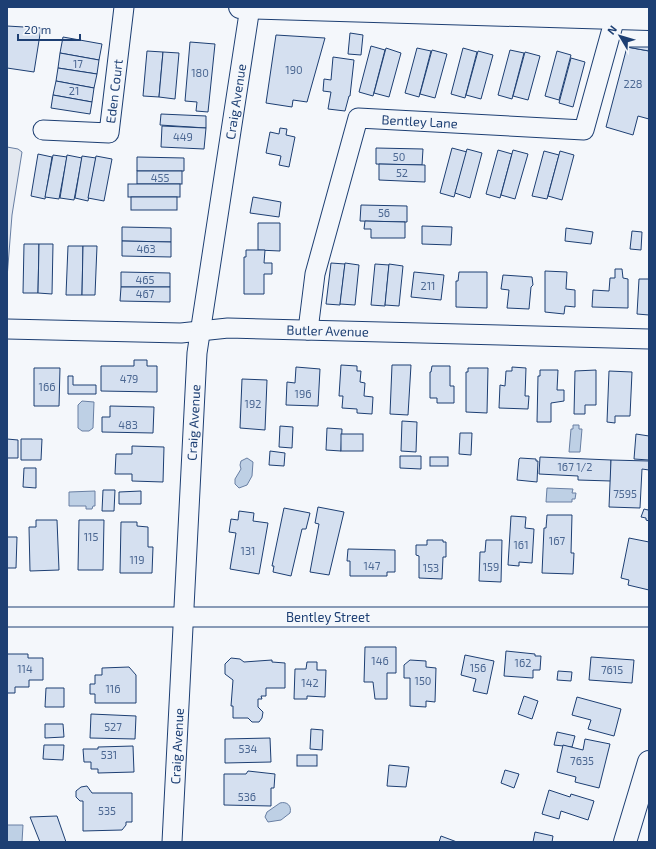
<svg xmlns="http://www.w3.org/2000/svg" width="656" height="849" font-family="'Exo 2',sans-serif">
<rect width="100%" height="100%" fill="#f4f7fb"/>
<polygon fill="#e3e8f0" stroke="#687fa3" points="7,147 18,149 22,152 12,215 7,278"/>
<g fill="#bed0e5" stroke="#687fa3">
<polygon points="82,401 94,402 93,428 89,431 82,431 78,428 78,405"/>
<polygon points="573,425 579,425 579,429 582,429 580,452 569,452 571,429 573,429"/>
<polygon points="247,458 253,462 252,476 247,485 239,488 235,484 235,479 241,469 240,465 241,461"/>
<polygon points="547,488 573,489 572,493 576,493 575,499 572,499 572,502 546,502"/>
<polygon points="95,491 95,506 93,506 92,509 86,509 86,506 69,506 69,492"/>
<path d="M280,803C287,801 292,806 290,813L281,820L268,822L265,817L267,812Z"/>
<polygon points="7,825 23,825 22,842 7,842"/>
</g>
<g fill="#d5e0f0" stroke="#1d3f73">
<polygon points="7,26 41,28 34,72 7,68"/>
<polygon points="350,33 363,35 361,55 348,54"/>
<polygon points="276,35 325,38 307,102 293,100 292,107 266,103"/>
<polygon points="63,37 102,44 99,60 60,53"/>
<polygon points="190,42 215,44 208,112 196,111 197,102 185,101"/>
<polygon points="371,46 385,50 373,96 359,92"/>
<polygon points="627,47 649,51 649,119 638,116 633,135 606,127"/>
<polygon points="627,47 649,47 649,51"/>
<polygon points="386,48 401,53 389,97 374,93"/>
<polygon points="417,48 431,51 419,97 405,93"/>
<polygon points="463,48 477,52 465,98 451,94"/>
<polygon points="432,50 447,54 435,98 420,94"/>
<polygon points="510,50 524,53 512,99 498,95"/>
<polygon points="147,51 163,52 159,97 143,96"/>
<polygon points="478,51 493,55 481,99 466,95"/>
<polygon points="557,51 571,55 559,100 545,96"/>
<polygon points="163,52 179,53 175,99 159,97"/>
<polygon points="525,52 540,56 528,100 513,96"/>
<polygon points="60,53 99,60 97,74 58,68"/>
<polygon points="333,57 354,60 350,96 349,96 345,111 328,109 331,92 323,91 324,79 331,80"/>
<polygon points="571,58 585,62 573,107 559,103"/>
<polygon points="58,68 97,74 94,88 56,81"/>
<polygon points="56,81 94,88 92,102 53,95"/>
<polygon points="53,95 92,102 90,114 51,108"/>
<polygon points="161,114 206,116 206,128 160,125"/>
<polygon points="162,126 206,128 204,149 161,147"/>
<polygon points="280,128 287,129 286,135 295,137 289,167 279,165 281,156 266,153 270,132 279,134"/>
<polygon points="376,148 423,149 422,165 376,164"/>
<polygon points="452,148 467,152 454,197 440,193"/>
<polygon points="467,149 482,153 470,198 455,193"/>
<polygon points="498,150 512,154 500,198 486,194"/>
<polygon points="513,150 528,154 515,199 501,195"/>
<polygon points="544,151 559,155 547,199 532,196"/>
<polygon points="560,151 574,155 562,200 548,196"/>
<polygon points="38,154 52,157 45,199 31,196"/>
<polygon points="53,155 67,157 59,199 45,197"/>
<polygon points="67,155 82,158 74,200 60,198"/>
<polygon points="82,156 96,158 88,201 75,198"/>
<polygon points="96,156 112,159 104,201 88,198"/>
<polygon points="137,157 184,158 184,171 137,171"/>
<polygon points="379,164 425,165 425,182 379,180"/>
<rect x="137" y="171" width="45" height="13"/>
<rect x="128" y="184" width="52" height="13"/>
<rect x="131" y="197" width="46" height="13"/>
<polygon points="253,197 281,202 279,217 250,213"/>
<polygon points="361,205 407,206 407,222 360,221"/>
<polygon points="365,221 405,222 405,238 371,238 371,229 364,229"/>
<polygon points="258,223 280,223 280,251 258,250"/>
<polygon points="422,226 452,227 451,245 422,244"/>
<polygon points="122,227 171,228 171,242 122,241"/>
<polygon points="566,228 593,232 591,244 565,241"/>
<polygon points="632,231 642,232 641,250 630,249"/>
<polygon points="122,241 171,242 171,257 122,256"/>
<polygon points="24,244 39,244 38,293 23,293"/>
<polygon points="39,244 53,244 52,294 38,293"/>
<polygon points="68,246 83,246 82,295 66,295"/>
<polygon points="83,246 97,246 95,295 82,295"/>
<polygon points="246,250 265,250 264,263 272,263 272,274 264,274 264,294 244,294 244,257 246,257"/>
<polygon points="331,263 345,264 340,305 326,304"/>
<polygon points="345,263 359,265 355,305 340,304"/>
<polygon points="375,264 389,265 385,306 371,305"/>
<polygon points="389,264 403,266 399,306 385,305"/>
<polygon points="615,269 622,269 623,278 628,279 628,308 592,307 593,290 609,291 610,278 615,278"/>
<polygon points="545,271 567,272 566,289 575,290 575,307 565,306 564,314 545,312"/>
<polygon points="121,272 170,273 170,287 121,287"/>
<polygon points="414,272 444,275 441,300 411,297"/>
<polygon points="459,272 487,272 487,308 456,307 456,281 458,281"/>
<polygon points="503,275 532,277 533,285 531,287 529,309 507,308 509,290 501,289"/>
<polygon points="639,279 649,279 649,315 637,314"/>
<polygon points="121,287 170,287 170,302 120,301"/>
<polygon points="134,360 147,360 147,366 157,366 157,392 101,391 101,366 134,366"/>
<polygon points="341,365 357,366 357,371 361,371 360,382 365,383 364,396 373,397 372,414 357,413 357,409 342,408 343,396 339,396"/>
<polygon points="392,365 411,365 408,415 390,414"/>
<polygon points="432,366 450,366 450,386 454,386 454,403 437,403 437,398 430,398 430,372 431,372"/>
<polygon points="296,367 320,369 318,406 286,405 287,382 295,383"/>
<polygon points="512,367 526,368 525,396 529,396 528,409 499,408 500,385 505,386 506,371 512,371"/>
<polygon points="34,368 60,368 59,406 34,406"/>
<polygon points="468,368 488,368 487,413 466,412 466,372 468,372"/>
<polygon points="540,370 558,370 557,390 564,390 564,401 551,403 551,422 537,422 538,376 540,376"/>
<polygon points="596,370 596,405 585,405 585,414 574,414 575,371"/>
<polygon points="609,371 632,372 630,416 615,416 615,423 607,422"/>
<polygon points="68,376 73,376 73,385 96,385 96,394 68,394"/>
<polygon points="242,379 267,380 265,430 240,428"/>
<polygon points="110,406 154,407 153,433 102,432 102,417 110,417"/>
<polygon points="402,421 417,422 416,452 401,451"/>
<polygon points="280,426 293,427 292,448 279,447"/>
<polygon points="327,428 342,429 341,451 326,450"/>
<polygon points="460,433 472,433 471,455 459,454"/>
<rect x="341" y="434" width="22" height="17"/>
<polygon points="636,434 649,436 649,460 634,459"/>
<polygon points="7,439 18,440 18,458 7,458"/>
<polygon points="21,439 42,439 41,460 21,460"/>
<polygon points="132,446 164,447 163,482 132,481 132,474 115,474 116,454 132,454"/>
<polygon points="270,451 285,453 284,466 269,465"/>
<polygon points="400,456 421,456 421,469 400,468"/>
<rect x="430" y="457" width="18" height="9"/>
<polygon points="540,457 611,460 611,481 578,480 578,476 539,474"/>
<polygon points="520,458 536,459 536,461 538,461 537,482 517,480 519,459"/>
<polygon points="611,460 649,461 649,470 642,469 640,508 609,507"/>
<polygon points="24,468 36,468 36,488 23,487"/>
<polygon points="103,490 115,490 114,511 102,511"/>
<polygon points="141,491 141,504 119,504 119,492"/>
<polygon points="318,507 344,512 329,575 310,572 319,524 315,523"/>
<polygon points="284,508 310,513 306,529 302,529 291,576 273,572 274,566 272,566"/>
<polygon points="649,508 649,521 646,520 646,518 641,517 644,509 648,510"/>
<polygon points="239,511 254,513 253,521 268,523 259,574 230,569 236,533 229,532 231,519 238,520"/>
<polygon points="547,515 572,515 571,553 574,553 573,574 542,573 544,528 546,528"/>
<polygon points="511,516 526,517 525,528 534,529 532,563 519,562 519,566 508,565"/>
<polygon points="36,520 57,520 59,570 30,571 29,527 36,527"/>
<polygon points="79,520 104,520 103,570 78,570"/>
<polygon points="121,522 137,522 137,526 148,527 148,547 153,547 152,573 120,573"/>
<polygon points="7,537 17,537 16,568 7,568 7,572"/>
<polygon points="629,538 649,542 649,590 628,585 629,580 621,578"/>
<polygon points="427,540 443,540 443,542 446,542 446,557 443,557 442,579 419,578 419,556 416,555 416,545 427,545"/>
<polygon points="486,540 502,540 501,582 479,581 480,552 485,552"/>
<polygon points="348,549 395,550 395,572 387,572 387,576 350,576 350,561 347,561"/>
<polygon points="365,647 396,647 396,673 387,673 387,699 375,699 373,682 364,682"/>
<polygon points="506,651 535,654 535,656 541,656 540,670 533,670 533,678 504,676"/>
<polygon points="7,654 28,654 28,658 43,658 43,680 29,680 29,687 15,687 15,693 7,693"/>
<polygon points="465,655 494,661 487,694 473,691 476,679 461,675"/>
<polygon points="591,657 634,660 632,683 589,680"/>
<polygon points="231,658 240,659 244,662 272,660 272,662 285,663 285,688 266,688 266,696 261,696 262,699 258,699 258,707 263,712 262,718 259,722 252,722 248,718 233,718 233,706 231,706 233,680 225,674 225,664"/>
<polygon points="410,660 426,661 426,667 436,668 435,702 426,701 426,707 410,706 410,678 404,678 404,665"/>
<polygon points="307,662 317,662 317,670 326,670 325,697 307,696 307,699 294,699 295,669 306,669"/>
<polygon points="129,667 136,675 136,703 95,703 95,694 90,694 90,684 95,684 95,675 102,675 102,668"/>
<polygon points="558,671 572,672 571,681 557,680"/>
<polygon points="46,688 64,688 64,707 45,707"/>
<polygon points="524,696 538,701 532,719 518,714"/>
<polygon points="577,697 621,709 614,736 588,729 591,720 572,715"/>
<polygon points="91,714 136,716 135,739 90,738"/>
<polygon points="45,724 63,724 64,737 45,738"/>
<polygon points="311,729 323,730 322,750 310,749"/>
<polygon points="557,732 575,736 572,747 554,745"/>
<polygon points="270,738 271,762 225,763 225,739"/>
<polygon points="585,739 610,744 599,788 575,782 576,777 557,772 563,745 583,750"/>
<polygon points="44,745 64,745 63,760 43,759"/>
<polygon points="133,746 134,772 98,773 98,769 91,769 91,762 84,762 83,749 98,749 98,747"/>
<rect x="297" y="755" width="20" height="11"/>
<polygon points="389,765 409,767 406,787 387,786"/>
<polygon points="505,770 519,774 514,788 501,783"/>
<polygon points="248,771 275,774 274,788 271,788 271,806 224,805 224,774 246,774"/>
<polygon points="87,786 92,793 132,793 132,822 126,822 126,825 122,830 83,831 83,801 80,801 76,797 76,791 81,787"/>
<polygon points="549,790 570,797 571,794 594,801 588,820 561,811 559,819 542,814"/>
<polygon points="57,816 66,842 40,842 30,817"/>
<polygon points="535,832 553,836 552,842 533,842"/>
<polygon points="441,836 457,842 439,842"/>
</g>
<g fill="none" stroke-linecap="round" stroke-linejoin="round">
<defs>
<g id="minor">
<path id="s1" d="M43,130L109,133L124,7"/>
<path id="s2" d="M7,329L181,333L228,328L649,339"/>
<path id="s3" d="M308,330L315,274L358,118L584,130L615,18"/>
<path id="s4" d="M7,617H649"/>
<path id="s5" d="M172,842L197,353L250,7"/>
</g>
<g id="tertiary">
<polyline points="240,7 649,19"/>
<polyline points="625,842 649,762"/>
</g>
</defs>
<use href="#minor" stroke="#1d3f73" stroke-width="21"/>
<use href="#tertiary" stroke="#1d3f73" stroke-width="24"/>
<use href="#minor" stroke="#f4f7fb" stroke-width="19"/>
<use href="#tertiary" stroke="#f4f7fb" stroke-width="22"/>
</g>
<g text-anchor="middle" stroke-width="3" stroke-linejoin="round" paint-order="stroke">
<g font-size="11" fill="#4b6792">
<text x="78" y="68">17</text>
<text x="294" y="74">190</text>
<text x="200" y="77">180</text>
<text x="633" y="88">228</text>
<text x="74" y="95">21</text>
<text x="183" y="141">449</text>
<text x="399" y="161">50</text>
<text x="402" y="177">52</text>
<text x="160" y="182">455</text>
<text x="384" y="217">56</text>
<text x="146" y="253">463</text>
<text x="145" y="284">465</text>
<text x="428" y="290">211</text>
<text x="145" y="298">467</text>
<text x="129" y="383">479</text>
<text x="47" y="391">166</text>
<text x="303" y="398">196</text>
<text x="253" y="408">192</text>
<text x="128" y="429">483</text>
<text x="575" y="471">167 1/2</text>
<text x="625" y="498">7595</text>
<text x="91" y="541">115</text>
<text x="557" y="545">167</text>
<text x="521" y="549">161</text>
<text x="248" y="555">131</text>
<text x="137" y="564">119</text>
<text x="372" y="570">147</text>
<text x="491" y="571">159</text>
<text x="431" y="572">153</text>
<text x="380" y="665">146</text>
<text x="523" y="667">162</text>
<text x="478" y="672">156</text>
<text x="25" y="673">114</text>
<text x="612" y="674">7615</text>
<text x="423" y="685">150</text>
<text x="310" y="687">142</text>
<text x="113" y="693">116</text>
<text x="113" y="731">527</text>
<text x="248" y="753">534</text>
<text x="109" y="759">531</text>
<text x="582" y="765">7635</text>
<text x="247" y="801">536</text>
<text x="107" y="815">535</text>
</g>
<g font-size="13" fill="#1d3f73" stroke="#f4f7fb">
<text dy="5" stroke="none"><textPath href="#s1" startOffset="108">Eden Court</textPath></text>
<text dy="5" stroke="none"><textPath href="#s5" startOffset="744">Craig Avenue</textPath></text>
<text dy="5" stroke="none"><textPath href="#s3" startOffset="280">Bentley Lane</textPath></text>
<text dy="5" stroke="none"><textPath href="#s2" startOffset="321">Butler Avenue</textPath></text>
<text dy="5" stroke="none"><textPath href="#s5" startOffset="420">Craig Avenue</textPath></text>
<text dy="5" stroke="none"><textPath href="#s4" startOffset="321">Bentley Street</textPath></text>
<text dy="5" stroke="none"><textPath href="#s5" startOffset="96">Craig Avenue</textPath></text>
</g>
</g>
<rect width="656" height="849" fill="none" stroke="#1d3f73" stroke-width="16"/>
<g transform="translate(620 36) rotate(308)" stroke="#f4f7fb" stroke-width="3" paint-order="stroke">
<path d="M0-3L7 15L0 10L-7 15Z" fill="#1d3f73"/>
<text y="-6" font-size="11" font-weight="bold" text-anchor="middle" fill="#1d3f73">N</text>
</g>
<path d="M18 34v6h62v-6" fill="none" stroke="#1d3f73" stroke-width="2"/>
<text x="24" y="34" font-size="12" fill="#1d3f73" stroke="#f4f7fb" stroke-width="3" paint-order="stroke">20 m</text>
</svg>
